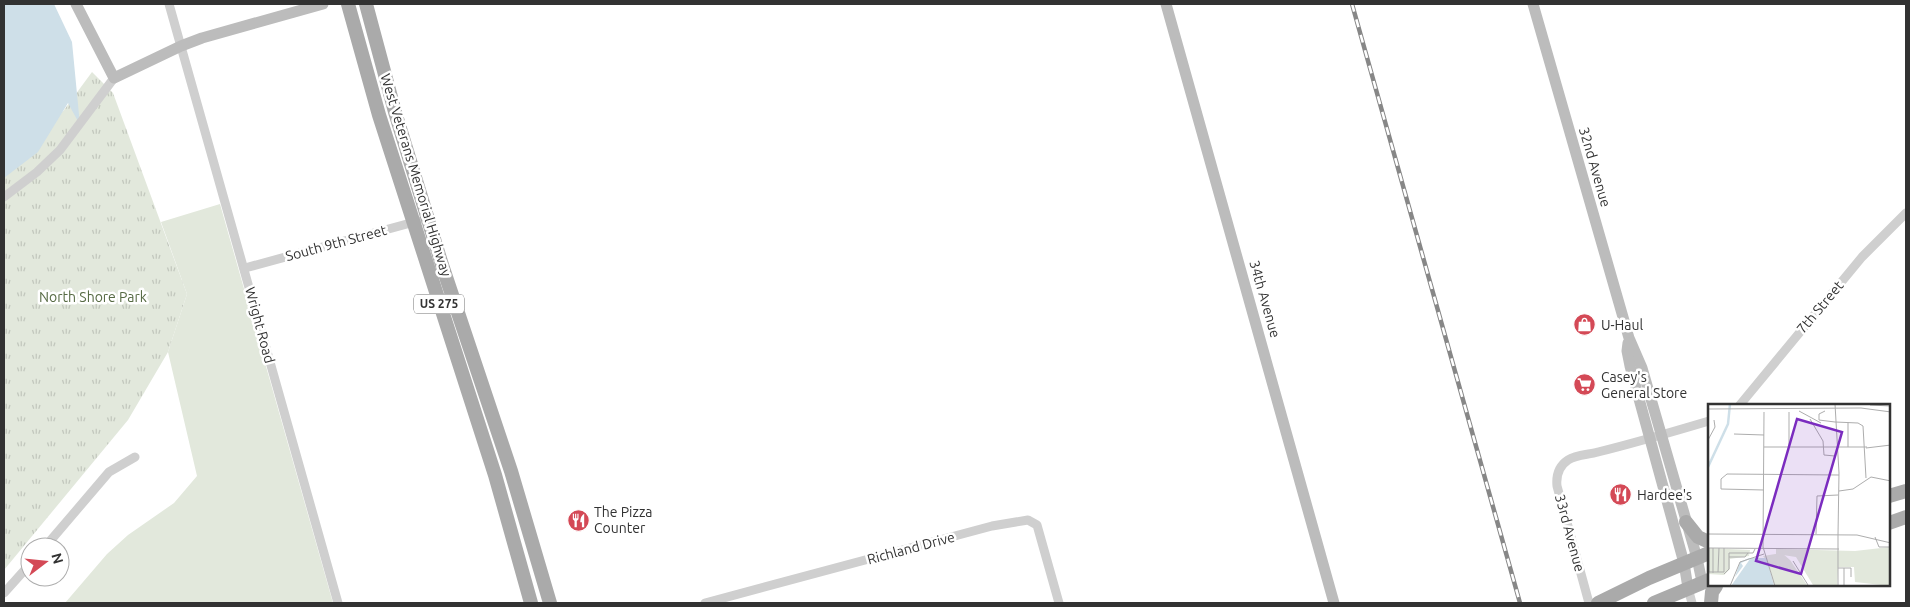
<svg xmlns="http://www.w3.org/2000/svg" width="1910" height="607" font-family="Ubuntu,sans-serif">
<defs>
<pattern id="park-tufts" width="24" height="20" patternUnits="userSpaceOnUse" patternTransform="scale(1.25)"><rect width="24" height="20" fill="#e2e8dc"/><path d="M3 7l-1-3M5 7V3M7 7l1-3M15 17l-1-3M17 17v-4M19 17l1-3" fill="none" stroke="#c2c7bd"/></pattern>
</defs>
<rect width="100%" height="100%" fill="#fff"/>
<polygon fill="#e2e8dc" points="220,204 333,603 65,603 107,554 128,535 174,503 197,476 168,352 187,294 161,222"/>
<polygon fill="url(#park-tufts)" points="92,72 113,93 187,294 168,352 128,420 4,570 4,177 64,110"/>
<polygon fill="#cedfe8" points="4,4 54,4 72,42 80,125 68,103 38,152 4,178"/>
<g fill="none" stroke-linecap="round" stroke-linejoin="round">
<g stroke="#cfcfcf" stroke-width="9">
<polyline points="169,4 338,603"/>
<polyline points="4,197 37,172 60,150 114,78"/>
<polyline points="245,268 418,221"/>
<polyline points="1739,406 1862,257 1906,213"/>
<polyline points="45,547 109,472 135,457"/>
<polyline points="1688,588 1692,603"/>
<polyline points="4,593 30,564"/>
<polyline points="705,603 992,526 1028,520 1037,525 1059,603"/>
<path d="M1589,603L1557,486C1556,476 1559,466 1568,460C1577,454 1588,455 1598,452C1635,443 1672,432 1709,421"/>
</g>
<g stroke="#bcbcbc" stroke-width="11">
<polyline points="76,4 114,78 181,46 202,38 323,4"/>
<polyline points="1166,4 1334,603"/>
<polyline points="1533,4 1629,338 1642,368 1697,558 1702,582"/>
<polyline points="1628,343 1627,351 1630,366 1684,563 1688,588"/>
</g>
<g stroke="#aaa" stroke-width="14">
<polyline points="348,4 379,115 495,475 531,603"/>
<polyline points="366,4 395,112 442,265 511,471 550,603"/>
<polyline points="1889,496 1906,491"/>
<polyline points="1686,522 1698,537 1709,542"/>
<polyline points="1889,523 1906,517"/>
<polyline points="1598,603 1649,578 1709,553"/>
<polyline points="1654,603 1709,580"/>
<polyline points="1711,603 1712,592 1716,586"/>
</g>
<defs>
<polyline id="rail" points="1352,4 1520,603"/>
</defs>
<use href="#rail" stroke="#878787" stroke-width="4.5"/>
<use href="#rail" stroke="#fff" stroke-width="2.5" stroke-dasharray="8" stroke-linecap="butt"/>
</g>
<defs>
<symbol id="shop-disc" viewBox="-11 -11 22 22"><circle r="9.5" fill="#d44956" stroke="#fff"/><path d="M-5-2.5h2.3a2.7 3.5 0 0 1 5.4 0H5L5.5 6h-11ZM-1.5-2.5h3a1.5 2.3 0 0 0-3 0Z" fill="#fff"/></symbol>
<symbol id="supermarket-disc" viewBox="-11 -11 22 22"><circle r="9.5" fill="#d44956" stroke="#fff"/><path d="M-6-5.5h2.5l.6 2H6L4.5 2H-2.5L-4.4-4H-6ZM-1.5 3.2a1.3 1.3 0 1 0 .1 0ZM3 3.2a1.3 1.3 0 1 0 .1 0Z" fill="#fff"/></symbol>
<symbol id="restaurant-disc" viewBox="-11 -11 22 22"><circle r="9.5" fill="#d44956" stroke="#fff"/><path d="M-5-6h1v4h1v-4h1v4h1v-4h1v5L-1.5 .5V6h-2V.5L-5-1ZM5-6V6H3V1.5H1.5Q1.5-4 5-6Z" fill="#fff"/></symbol>
</defs>
<g fill-rule="evenodd">
<use href="#shop-disc" x="1572" y="312" width="25" height="25"/>
<use href="#supermarket-disc" x="1572" y="372" width="25" height="25"/>
<use href="#restaurant-disc" x="1608" y="482" width="25" height="25"/>
<use href="#restaurant-disc" x="566" y="508" width="25" height="25"/>
</g>
<g text-anchor="middle" stroke-width="5" stroke-linejoin="round" paint-order="stroke">
<rect fill="#fff" stroke="#707070" stroke-width="1" x="414" y="294.5" width="50" height="19" rx="4"/>
<g font-size="12" font-weight="bold" fill="#323232">
<text x="439" y="308">US 275</text>
</g>
<g font-size="14" fill="#323232" stroke="#fff">
<text transform="translate(1595 167) rotate(74)" y="5">32nd Avenue</text>
<text transform="translate(416 175) rotate(73)" y="5">West Veterans Memorial Highway</text>
<text transform="translate(336 243) rotate(-15)" y="5">South 9th Street</text>
<text transform="translate(1265 299) rotate(74)" y="5">34th Avenue</text>
<text transform="translate(1820 307) rotate(-50)" y="5">7th Street</text>
<text transform="translate(260 325) rotate(75)" y="5">Wright Road</text>
<text transform="translate(1570 533) rotate(75)" y="5">33rd Avenue</text>
<text transform="translate(911 548) rotate(-15)" y="5">Richland Drive</text>
</g>
<g font-size="14" fill="#566a43" stroke="#fff">
<text x="93" y="302">North Shore Park</text>
</g>
<g font-size="14" fill="#323232" stroke="#fff" text-anchor="start">
<text x="1601" y="330">U-Haul</text>
<text x="1601" y="382">Casey's<tspan x="1601" dy="16">General Store</tspan></text>
<text x="1637" y="500">Hardee's</text>
<text x="594" y="517">The Pizza<tspan x="594" dy="16">Counter</tspan></text>
</g>
</g>
<g transform="translate(1708 404)">
<rect width="182" height="182" fill="#fff"/>
<path d="M182,143V182L147,178L146,163H130L129,182L105,181L88,153L68,150V145L147,147ZM0,144L42,146L41,152L22,155V165L16,171L0,170Z" fill="#e2e8dc"/>
<path d="M74,149L82,156L99,181L66,182L61,160L55,152Z" fill="#e2e8dc"/>
<path d="M41,154H59L66,182H23L42,155L33,159L35,162L27,173L32,158Z" fill="#cedfe8"/>
<path fill="none" stroke="#cedfe8" stroke-width="2.5" d="M0,63L20,20L22,0"/>
<path fill="none" stroke="#adadad" stroke-width="1" d="M127,0L131,69L130,131M162,1L183,2M0,5L153,4L183,8M91,7L113,19M117,7L111,10V16L127,18M56,8L55,143L67,182M102,15L115,37L116,51L127,52M127,18L150,19L155,22L158,74M140,18V43M26,30L56,31M0,36L7,23L6,16M56,43H159M81,43V8M158,44L183,41M56,86L13,85V75L19,70L131,71M131,87L145,85L163,73L183,77M0,130L149,131L183,139M108,130L109,92L130,91M167,133L171,143H183M21,153H37L40,149M85,157L100,181M130,164H143V173M136,164V182M10,168L11,144M16,168H1V144L131,145M16,168V144M5,169V144M16,170L21,165V149H45L47,145M22,182L32,158L56,150M90,182H164M130,182V131"/>
<path fill="#7b2cbf" fill-opacity="0.15" stroke="#7b2cbf" stroke-width="2.5" d="M89,15L134,28L93,170L48,157Z"/>
<rect width="182" height="182" fill="none" stroke="#323232" stroke-width="2.5"/>
</g>
<rect width="1910" height="607" fill="none" stroke="#323232" stroke-width="10"/>
<g transform="translate(45 562) rotate(74)"><circle r="24" fill="#ffffff" stroke="#adadad"/>
<path d="M0-4L9 19L0 12L-9 19Z" fill="#d44956"/>
<text y="-8" font-size="14" font-weight="bold" text-anchor="middle" fill="#323232">N</text>
</g>
</svg>
